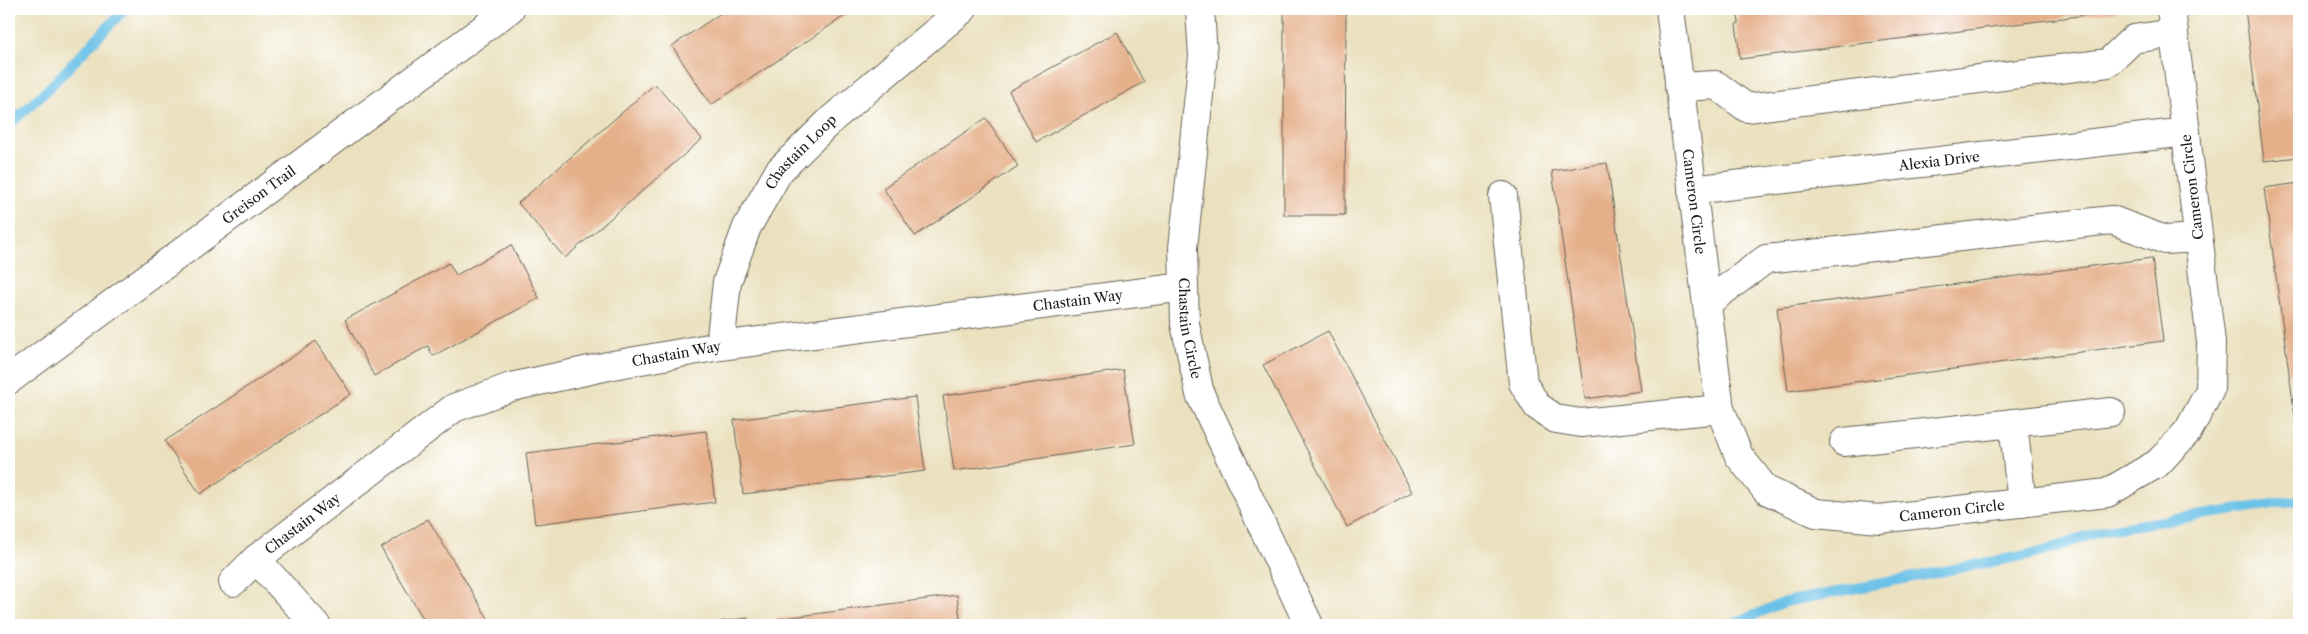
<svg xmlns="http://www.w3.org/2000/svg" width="2308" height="634" font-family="'Libre Caslon Text',serif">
<rect width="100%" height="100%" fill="#fff"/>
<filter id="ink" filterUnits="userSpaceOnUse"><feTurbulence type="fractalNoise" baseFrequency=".02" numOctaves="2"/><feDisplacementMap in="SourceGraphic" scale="10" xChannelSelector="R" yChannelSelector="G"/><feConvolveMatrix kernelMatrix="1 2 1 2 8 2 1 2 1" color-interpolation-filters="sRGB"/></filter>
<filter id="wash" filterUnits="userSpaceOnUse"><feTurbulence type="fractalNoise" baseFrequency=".0096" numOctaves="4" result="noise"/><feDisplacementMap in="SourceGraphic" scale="20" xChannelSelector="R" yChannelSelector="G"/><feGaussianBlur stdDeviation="1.12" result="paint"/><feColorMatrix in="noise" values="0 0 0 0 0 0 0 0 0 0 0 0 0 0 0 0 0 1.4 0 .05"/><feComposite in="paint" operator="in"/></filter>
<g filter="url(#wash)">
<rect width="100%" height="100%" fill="#ebe1bf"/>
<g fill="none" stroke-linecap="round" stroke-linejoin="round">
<g stroke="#6ac1e7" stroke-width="10">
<polyline points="9,125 47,90 125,9"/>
<polyline points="1730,625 1785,602 2042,552 2105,530 2299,500"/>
</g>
</g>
<g id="blocks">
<g fill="#e5af89">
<polygon points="727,9 855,9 711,105 672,46"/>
<polygon points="1284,9 1346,9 1345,215 1284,215"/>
<polygon points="1737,9 2118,9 2118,11 1740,59 1736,24 1739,23"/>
<polygon points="2245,9 2299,9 2299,157 2264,161"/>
<polygon points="1117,32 1144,82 1036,142 1009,91"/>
<polygon points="655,84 702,139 565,258 518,203"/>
<polygon points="986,118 1018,166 915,236 883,188"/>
<polygon points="1607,163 1641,391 1585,399 1552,171"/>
<polygon points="2299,183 2299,416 2295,417 2264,188"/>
<polygon points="511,245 539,298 433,356 428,346 374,376 345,320 449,263 456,275"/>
<polygon points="2152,258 2163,341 1788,391 1777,308"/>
<polygon points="1328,331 1412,492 1347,527 1263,365"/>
<polygon points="316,341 351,394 200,494 165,441"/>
<polygon points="1123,370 1135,444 954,471 943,396"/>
<polygon points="915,397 925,471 743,494 734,420"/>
<polygon points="706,431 715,502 535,524 526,453"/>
<polygon points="428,519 492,625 427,625 381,548"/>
<polygon points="957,595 961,625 777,625 777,619"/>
<polygon points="747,618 748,625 705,625 705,624"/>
</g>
</g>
</g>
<g filter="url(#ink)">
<use href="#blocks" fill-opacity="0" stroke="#646155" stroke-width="1"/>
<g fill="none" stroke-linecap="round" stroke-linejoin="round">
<defs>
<g id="minor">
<path id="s1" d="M1200,9L1203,56L1183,248L1185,324L1200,394L1309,625"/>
<path id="s2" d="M1670,9L1720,409L1739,456L1766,490L1816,513L1879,519L2107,493L2158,463L2188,431L2210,390L2211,342L2171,9"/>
<polyline points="1679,87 1716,85 1747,108 2108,63 2133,39 2174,33"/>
<path id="s3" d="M1692,190L2186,132"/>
<polyline points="1503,196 1523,383 1537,406 1556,419 1581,423 1720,409"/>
<polyline points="1707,303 1766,259 2112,220 2165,240 2198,238"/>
<path id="s4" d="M720,346L727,282L747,227L779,171L833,118L963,9"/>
<path id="s5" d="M9,380L510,9"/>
<polyline points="2013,423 2022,503"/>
<polyline points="1844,442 2111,412"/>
<polyline points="256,559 316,625"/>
<path id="s6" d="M233,582L256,559L454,408L511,387L613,365L720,346L1184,287"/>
</g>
</defs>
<use href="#minor" stroke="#646155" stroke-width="30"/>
<use href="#minor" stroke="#fff" stroke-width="28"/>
</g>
</g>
<g text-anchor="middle" stroke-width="4.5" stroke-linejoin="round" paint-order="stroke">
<g font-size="14" fill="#1c1c1c" stroke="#fff">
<text dy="5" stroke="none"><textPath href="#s4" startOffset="216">Chastain Loop</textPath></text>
<text dy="5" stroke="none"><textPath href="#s3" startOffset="249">Alexia Drive</textPath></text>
<text transform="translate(2192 187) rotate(-97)" y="5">Cameron Circle</text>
<text dy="5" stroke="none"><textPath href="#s5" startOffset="311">Greison Trail</textPath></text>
<text dy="5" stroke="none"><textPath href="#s2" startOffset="194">Cameron Circle</textPath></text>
<text dy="5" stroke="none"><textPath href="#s6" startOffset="916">Chastain Way</textPath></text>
<text dy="5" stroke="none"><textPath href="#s1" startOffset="321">Chastain Circle</textPath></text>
<text dy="5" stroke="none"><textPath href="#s6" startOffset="511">Chastain Way</textPath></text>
<text dy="5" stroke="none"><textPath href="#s2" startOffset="689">Cameron Circle</textPath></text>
<text dy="5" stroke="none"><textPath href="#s6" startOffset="91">Chastain Way</textPath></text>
</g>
</g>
<rect width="2308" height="634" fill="none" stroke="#fff" stroke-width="30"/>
</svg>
